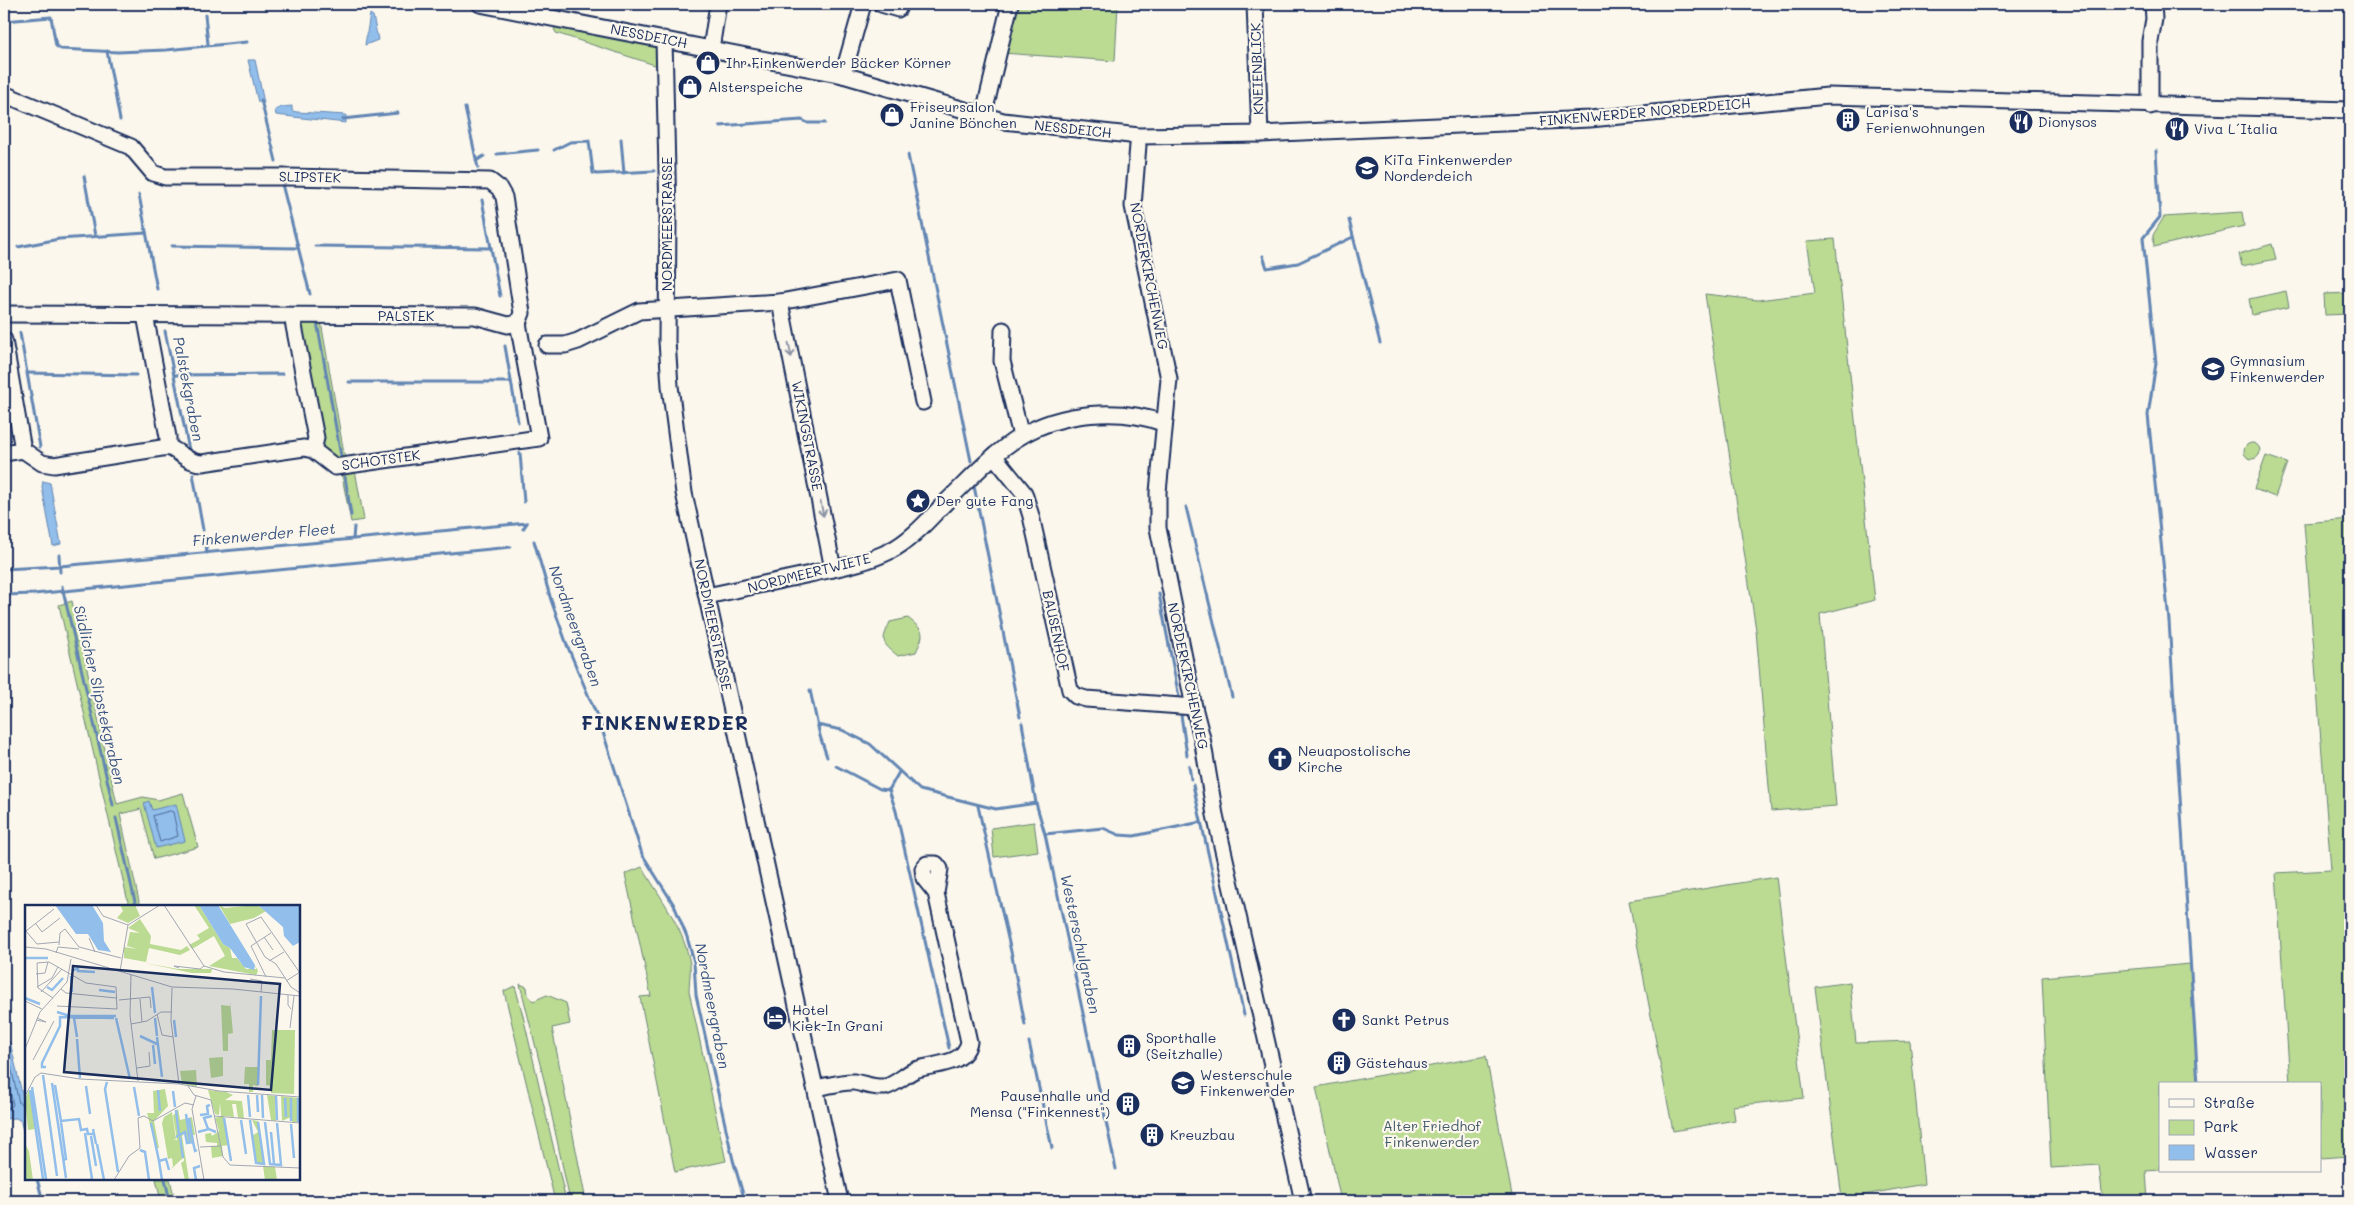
<svg xmlns="http://www.w3.org/2000/svg" width="2354" height="1205" font-family="Mali,sans-serif">
<rect width="100%" height="100%" fill="#fbf7ec"/>
<filter id="ink" filterUnits="userSpaceOnUse"><feTurbulence type="fractalNoise" baseFrequency=".02" numOctaves="2"/><feDisplacementMap in="SourceGraphic" scale="10" xChannelSelector="R" yChannelSelector="G"/><feConvolveMatrix kernelMatrix="1 2 1 2 8 2 1 2 1" color-interpolation-filters="sRGB"/></filter>
<g filter="url(#ink)">
<g fill="#bbda92" stroke="#6b8478">
<polygon points="1014,4 1118,4 1115,61 1002,53"/>
<polygon points="558,26 579,28 659,48 658,66 556,33 554,29"/>
<polygon points="2242,212 2244,226 2154,247 2153,235 2164,217"/>
<polygon points="1835,239 1875,600 1820,614 1836,806 1771,811 1756,630 1705,294 1758,300 1815,293 1807,241"/>
<polygon points="2272,244 2276,259 2242,266 2239,254"/>
<polygon points="2286,291 2289,307 2252,315 2249,299"/>
<polygon points="2350,293 2350,314 2325,315 2324,294"/>
<polygon points="321,322 345,459 331,461 320,448 298,323"/>
<circle cx="2252" cy="451" r="8"/>
<polygon points="2266,456 2287,463 2275,497 2254,489"/>
<polygon points="355,470 364,520 351,522 341,472"/>
<polygon points="2350,519 2350,1156 2320,1158 2320,1084 2290,1084 2276,873 2331,870 2304,523"/>
<polygon points="72,601 117,804 143,797 158,800 183,793 198,847 154,859 141,809 120,814 140,906 129,906 59,605"/>
<path d="M908,618C925,632 925,632 916,652L898,656C881,642 881,642 890,622Z"/>
<polygon points="1034,822 1038,851 994,857 991,828"/>
<path d="M642,867C660,897 684,928 690,964C691,972 689,982 689,991L726,1161L675,1172L640,997L651,996L625,874Z"/>
<polygon points="1776,877 1804,1098 1733,1106 1735,1120 1673,1131 1629,901"/>
<polygon points="2190,964 2198,1084 2160,1084 2160,1170 2146,1171 2148,1201 2103,1201 2099,1165 2051,1168 2042,977"/>
<polygon points="1850,982 1856,1043 1910,1041 1924,1184 1842,1199 1815,987"/>
<polygon points="520,984 527,987 528,995 533,1001 547,995 566,1003 570,1024 552,1028 586,1201 570,1201 545,1084"/>
<polygon points="515,986 523,1016 566,1201 555,1201 504,991"/>
<polygon points="1486,1056 1513,1201 1341,1201 1316,1087"/>
<polygon points="156,1179 170,1179 175,1201 161,1201"/>
</g>
<g fill="#91beeb" stroke="#6285b3">
<polygon points="370,14 373,16 378,40 365,45"/>
<polygon points="248,60 255,60 264,103 258,102"/>
<polygon points="292,106 292,111 297,112 346,115 346,123 276,115 275,110 282,107"/>
<polygon points="43,481 50,483 61,544 53,546 42,487"/>
<polygon points="149,801 152,810 176,804 185,841 156,848 144,803"/>
<polygon points="4,1040 9,1041 11,1046 26,1111 25,1124 16,1118 4,1119"/>
</g>
<g fill="none" stroke-linecap="round" stroke-linejoin="round">
<g stroke="#4a6896" stroke-width="1">
<polygon points="170,811 173,812 178,836 160,842 153,816"/>
<polyline points="4,1045 7,1048 19,1103 26,1107"/>
<polyline points="4,1063 13,1105 11,1107 4,1108"/>
</g>
<g stroke="#6285b3" stroke-width="3">
<polyline points="205,15 208,44"/>
<polyline points="4,21 51,17 56,46 61,49 118,52 166,50 247,42"/>
<polyline points="107,51 120,120"/>
<polyline points="261,100 276,161"/>
<polyline points="465,108 478,168"/>
<polyline points="343,119 398,113"/>
<polyline points="720,126 802,120 808,123 825,123"/>
<polyline points="621,139 624,173"/>
<polyline points="554,150 570,142 589,141 593,173 597,174 654,171"/>
<polyline points="2156,151 2160,217 2143,238 2156,363 2148,415 2169,621 2198,1084"/>
<polyline points="497,154 538,150"/>
<polyline points="908,155 971,461"/>
<polyline points="476,161 484,156"/>
<polyline points="84,176 95,236"/>
<polyline points="282,184 310,294"/>
<polyline points="139,195 157,289"/>
<polyline points="482,200 500,296"/>
<polyline points="1349,220 1380,343"/>
<polyline points="172,246 298,248"/>
<polyline points="315,246 491,248"/>
<polyline points="18,247 59,239 146,233"/>
<polyline points="1263,256 1267,268 1298,263 1353,237"/>
<polyline points="4,275 8,294"/>
<polyline points="317,322 341,456"/>
<polyline points="165,331 189,450"/>
<polyline points="20,333 40,447"/>
<polyline points="505,346 518,422"/>
<polyline points="27,373 136,375"/>
<polyline points="174,375 282,374"/>
<polyline points="349,382 511,382"/>
<polyline points="520,453 524,502"/>
<polyline points="193,474 203,530"/>
<polyline points="345,477 351,515"/>
<polyline points="974,486 1020,717"/>
<polyline points="1186,507 1232,697"/>
<polyline points="523,529 527,523"/>
<polyline points="353,539 354,527"/>
<polyline points="534,541 551,600 567,645 600,723 642,854 674,905 687,937 694,962 696,995 733,1160 745,1201"/>
<polyline points="206,544 207,553"/>
<polyline points="59,555 60,572"/>
<polyline points="4,569 60,566 527,523"/>
<polyline points="62,586 113,805"/>
<polyline points="1159,594 1179,697"/>
<polyline points="4,595 34,594 511,547"/>
<polyline points="810,690 820,736 827,757"/>
<polyline points="1181,715 1187,755"/>
<polyline points="1022,723 1036,803 1045,834 1116,1169"/>
<polyline points="817,725 842,730 870,744 920,790 996,809 1036,803"/>
<polyline points="836,766 880,789 889,790 899,772"/>
<polyline points="1189,766 1191,779"/>
<polyline points="1193,785 1244,1015"/>
<polyline points="889,790 896,811 949,1048"/>
<polyline points="978,806 1012,956 1025,1025"/>
<polyline points="116,818 136,906"/>
<polyline points="1045,834 1103,828 1119,835 1134,836 1201,822"/>
<polyline points="1029,1042 1052,1148"/>
<polyline points="22,1123 26,1137"/>
<polyline points="37,1179 43,1201"/>
<polyline points="165,1179 170,1201"/>
</g>
<defs>
<g id="minor">
<polyline points="480,4 843,75 1003,121 1139,136 1260,134 1590,119 1828,96 2350,110"/>
<polyline points="881,4 898,9"/>
<polyline points="1255,4 1260,134"/>
<polyline points="664,39 668,216 667,341 670,386 684,493 840,1201"/>
<polyline points="711,49 718,4"/>
<polyline points="843,75 863,4"/>
<polyline points="4,94 131,147 153,173 165,177 287,177 490,181 499,188 504,197 522,313 518,323"/>
<polyline points="2150,106 2150,41 2154,19 2153,4"/>
<polyline points="983,117 1010,4"/>
<polyline points="1138,145 1133,206 1169,379 1158,492 1158,528 1194,707 1202,738 1215,815 1303,1201"/>
<polyline points="780,302 833,569"/>
<polyline points="4,314 475,316 508,325 518,323"/>
<polyline points="145,315 168,437 168,447"/>
<polyline points="292,316 316,438 313,450"/>
<polyline points="1003,330 1002,361 1021,436"/>
<polyline points="4,340 23,450"/>
<polyline points="547,345 565,345 578,341 639,311 780,302 898,280 923,402"/>
<path d="M4,453L23,450L42,463L54,465L168,447C181,452 188,463 202,463L304,448L313,450L335,467L539,438L518,323"/>
<polyline points="994,456 1024,493 1031,516 1070,690 1076,696 1086,699 1194,707"/>
<path d="M707,596C741,589 776,581 810,574C837,568 866,563 890,551C912,540 930,518 947,501C970,479 993,453 1021,436C1061,412 1120,407 1163,423"/>
<path d="M816,1088C828,1086 843,1081 854,1082C865,1084 873,1088 885,1087C897,1084 904,1075 915,1070C935,1063 964,1066 969,1042L936,893L940,869L936,864H927L923,869L924,878L936,893"/>
</g>
</defs>
<use href="#minor" stroke="#1b2f5e" stroke-width="19"/>
<use href="#minor" stroke="#fbf7ec" stroke-width="15"/>
</g>
<defs><path id="oneway-shaft" d="M-6 0H5M1.5-3L5.5 0L1.5 3" fill="none" stroke-width="1.6" stroke-linecap="round" stroke-linejoin="round" transform="scale(1.25)"/></defs>
<g stroke="#8b93a5">
<use href="#oneway-shaft" transform="translate(790 350) rotate(79)"/>
<use href="#oneway-shaft" transform="translate(822 509) rotate(79)"/>
</g>
</g>
<defs>
<symbol id="shop-disc" viewBox="-11 -11 22 22"><circle r="9.5" fill="#1b2f5e" stroke="#fbf7ec"/><path d="M-5-2.5h2.3a2.7 3.5 0 0 1 5.4 0H5L5.5 6h-11ZM-1.5-2.5h3a1.5 2.3 0 0 0-3 0Z" fill="#fff"/></symbol>
<symbol id="building-disc" viewBox="-11 -11 22 22"><circle r="9.5" fill="#1b2f5e" stroke="#fbf7ec"/><path d="M-4-6H4V6H1V3H-1V6H-4ZM-2.5-4.3h1.7v1.8h-1.7ZM.8-4.3h1.7v1.8H.8ZM-2.5-1h1.7V.8h-1.7ZM.8-1h1.7V.8H.8Z" fill="#fff"/></symbol>
<symbol id="restaurant-disc" viewBox="-11 -11 22 22"><circle r="9.5" fill="#1b2f5e" stroke="#fbf7ec"/><path d="M-5-6h1v4h1v-4h1v4h1v-4h1v5L-1.5 .5V6h-2V.5L-5-1ZM5-6V6H3V1.5H1.5Q1.5-4 5-6Z" fill="#fff"/></symbol>
<symbol id="school-disc" viewBox="-11 -11 22 22"><circle r="9.5" fill="#1b2f5e" stroke="#fbf7ec"/><path d="M0-5L7-2L0 1L-7-2ZM-4 1L0 2.5L4 1V4Q0 6-4 4Z" fill="#fff"/></symbol>
<symbol id="sight-disc" viewBox="-11 -11 22 22"><circle r="9.5" fill="#1b2f5e" stroke="#fbf7ec"/><path d="M0-6L1.8-2.2L6-1.7L2.9 1.2L3.7 5.4L0 3.3L-3.7 5.4L-2.9 1.2L-6-1.7L-1.8-2.2Z" fill="#fff"/></symbol>
<symbol id="church-disc" viewBox="-11 -11 22 22"><circle r="9.5" fill="#1b2f5e" stroke="#fbf7ec"/><path d="M-1.2-6h2.4v3.5h3.3v2.4h-3.3V6h-2.4V-.1h-3.3v-2.4h3.3Z" fill="#fff"/></symbol>
<symbol id="hotel-disc" viewBox="-11 -11 22 22"><circle r="9.5" fill="#1b2f5e" stroke="#fbf7ec"/><path d="M-6-4.5h1.5V1H6V5H4.5V3h-9V5H-6ZM-4 0a1.8 1.8 0 1 1 3.6 0ZM.5 0V-2.5h3Q6-2.5 6 0Z" fill="#fff"/></symbol>
</defs>
<g fill-rule="evenodd">
<use href="#shop-disc" x="694" y="49" width="28" height="28"/>
<use href="#shop-disc" x="676" y="73" width="28" height="28"/>
<use href="#shop-disc" x="878" y="101" width="28" height="28"/>
<use href="#building-disc" x="1834" y="106" width="28" height="28"/>
<use href="#restaurant-disc" x="2007" y="108" width="28" height="28"/>
<use href="#restaurant-disc" x="2163" y="115" width="28" height="28"/>
<use href="#school-disc" x="1353" y="154" width="28" height="28"/>
<use href="#school-disc" x="2199" y="355" width="28" height="28"/>
<use href="#sight-disc" x="904" y="487" width="28" height="28"/>
<use href="#church-disc" x="1266" y="745" width="28" height="28"/>
<use href="#hotel-disc" x="761" y="1004" width="28" height="28"/>
<use href="#church-disc" x="1330" y="1006" width="28" height="28"/>
<use href="#building-disc" x="1115" y="1032" width="28" height="28"/>
<use href="#building-disc" x="1325" y="1049" width="28" height="28"/>
<use href="#school-disc" x="1169" y="1069" width="28" height="28"/>
<use href="#building-disc" x="1114" y="1090" width="28" height="28"/>
<use href="#building-disc" x="1138" y="1121" width="28" height="28"/>
</g>
<g text-anchor="middle" stroke-width="4.5" stroke-linejoin="round" paint-order="stroke">
<g font-size="14" fill="#1b2f5e" stroke="#fbf7ec">
<text transform="translate(649 36) rotate(11)" y="5">NESSDEICH</text>
<text transform="translate(1257 69) rotate(-92)" y="5">KNEIENBLICK</text>
<text transform="translate(1645 112) rotate(-5)" y="5">FINKENWERDER NORDERDEICH</text>
<text transform="translate(1073 129) rotate(6)" y="5">NESSDEICH</text>
<text transform="translate(310 177) rotate(1)" y="5">SLIPSTEK</text>
<text transform="translate(667 224) rotate(-90)" y="5">NORDMEERSTRASSE</text>
<text transform="translate(1149 276) rotate(79)" y="5">NORDERKIRCHENWEG</text>
<text x="406" y="321">PALSTEK</text>
<text transform="translate(807 436) rotate(79)" y="5">WIKINGSTRASSE</text>
<text transform="translate(381 460) rotate(-8)" y="5">SCHOTSTEK</text>
<text transform="translate(809 573) rotate(-14)" y="5">NORDMEERTWIETE</text>
<text transform="translate(713 625) rotate(78)" y="5">NORDMEERSTRASSE</text>
<text transform="translate(1056 631) rotate(78)" y="5">BAUSENHOF</text>
<text transform="translate(1188 676) rotate(78)" y="5">NORDERKIRCHENWEG</text>
</g>
<g font-size="14" fill="#1b2f5e" stroke="#fbf7ec" text-anchor="start">
<text x="726" y="68">Ihr Finkenwerder Bäcker Körner</text>
<text x="708" y="92">Alsterspeiche</text>
<text x="910" y="112">Friseursalon<tspan x="910" dy="16">Janine Bönchen</tspan></text>
<text x="1866" y="117">Larisa's<tspan x="1866" dy="16">Ferienwohnungen</tspan></text>
<text x="2038" y="127">Dionysos</text>
<text x="2194" y="134">Viva L´Italia</text>
<text x="1384" y="165">KiTa Finkenwerder<tspan x="1384" dy="16">Norderdeich</tspan></text>
<text x="2230" y="366">Gymnasium<tspan x="2230" dy="16">Finkenwerder</tspan></text>
<text x="936" y="506">Der gute Fang</text>
<text x="1298" y="756">Neuapostolische<tspan x="1298" dy="16">Kirche</tspan></text>
<text x="792" y="1015">Hotel<tspan x="792" dy="16">Kiek-In Grani</tspan></text>
<text x="1362" y="1025">Sankt Petrus</text>
<text x="1146" y="1043">Sporthalle<tspan x="1146" dy="16">(Seitzhalle)</tspan></text>
<text x="1356" y="1068">Gästehaus</text>
<text x="1200" y="1080">Westerschule<tspan x="1200" dy="16">Finkenwerder</tspan></text>
<text x="1110" y="1101" text-anchor="end">Pausenhalle und<tspan x="1110" dy="16">Mensa ("Finkennest")</tspan></text>
<text x="1170" y="1140">Kreuzbau</text>
</g>
<g font-size="14" fill="#435a6b" stroke="#fbf7ec">
<text x="1432" y="1131">Alter Friedhof<tspan x="1432" dy="16">Finkenwerder</tspan></text>
</g>
<g font-size="15" font-style="italic" fill="#385381" stroke="#fbf7ec">
<text transform="translate(188 389) rotate(79)" y="5">Palstekgraben</text>
<text transform="translate(264 535) rotate(-5)" y="5">Finkenwerder Fleet</text>
<text transform="translate(575 626) rotate(70)" y="5">Nordmeergraben</text>
<text transform="translate(99 695) rotate(77)" y="5">Südlicher Slipstekgraben</text>
<text transform="translate(1080 944) rotate(78)" y="5">Westerschulgraben</text>
<text transform="translate(712 1006) rotate(79)" y="5">Nordmeergraben</text>
</g>
<g font-size="19" font-weight="bold" letter-spacing="1" fill="#1b2f5e" stroke="#fbf7ec">
<text x="665" y="730">FINKENWERDER</text>
</g>
</g>
<g transform="translate(25 905)">
<rect width="275" height="275" fill="#fbf7ec"/>
<path d="M95,0H110L115,11L103,18L92,13L98,6ZM169,0H174L198,39L205,43L207,53H212L221,64H231L230,60L233,66L231,70L184,61L200,51L189,31L167,44L164,40L175,34L172,30L184,23ZM194,0L200,3L232,0L241,6L229,13L205,19ZM115,14L126,31L125,39L156,45L162,41L165,45L155,50L124,43L121,57L99,53V42L112,44L102,41L105,27L115,28L103,23ZM120,58L153,64H187L186,68H167ZM205,96L208,128L203,129V146H198L196,100L205,101ZM247,125H270L269,189L246,188V181L241,180V155H246ZM198,152V171L186,173L184,153ZM220,162H233V181L228,180V187H224V179H219ZM171,165L172,182L157,179L155,166ZM140,184L143,201L129,216L134,243H131L122,208H129L128,186ZM4,185L10,224L3,225L0,194ZM183,185L201,187L208,190L200,195L217,196L219,213H213L211,199H207L209,212L199,211L203,240L197,241L198,251L187,253L186,241H192V238L181,237L180,229L186,228L187,231L194,226L190,213L196,211L195,198L194,210L190,209ZM242,190L250,191L251,216L246,215ZM256,191L273,193V217H267L266,206V212L257,216ZM153,204L155,215L167,212L170,230H167L168,237L162,238L160,228L157,231L164,275H160L156,258L159,256L155,232L158,253L146,264L148,261L147,253L143,254L137,218L139,212L147,207L151,234L148,235H152L148,211ZM227,215L233,216L239,258L232,259L227,231L233,227ZM0,239L4,246L8,275H0ZM238,261L250,262L252,275H240Z" fill="#bbda92"/>
<path d="M30,0H67L78,18L79,36L86,47L73,45L63,29H51ZM174,0H193L230,60L229,65L219,62L205,43L198,39ZM233,0H275V37L268,41L259,31L258,22Z" fill="#91beeb"/>
<path fill="none" stroke="#91beeb" stroke-width="2.5" d="M264,0L275,17M270,0L275,15M0,53H23M47,66L53,63V66L70,67M46,71L47,87M22,82L27,85L38,73M127,82L130,108M74,85L90,87M0,93L15,99M32,107L45,111H91M49,113L52,132M91,113L105,174M130,113L132,131M149,115L151,132M115,131L132,139M132,132L137,172M52,134L55,173M128,140L130,159M21,162H17V158L35,121V112L89,113M18,170L32,271M82,177L80,184L93,267M27,178L41,273M30,180L36,216L54,214L56,225L62,224L63,229H68M233,180L236,91M61,181L65,209M7,182L21,274M109,182L114,211M5,185L18,274M133,185L135,206M148,186L150,202M223,190L225,212M232,190L233,207M237,190L238,213M251,191L252,215M260,193L261,212M266,193V216M273,193V217M151,205L154,230M161,209L165,238M175,210L183,209L182,201L185,200M164,213L168,237M199,213L206,256M216,215L221,249M225,215L231,258L239,259L233,217M36,217L41,254L39,255M240,217L245,259L256,260L252,218M126,218L134,256M266,219L269,253M68,224L71,239M183,224L179,213L187,211M173,227L184,224L191,227M246,227L249,259M60,228L67,274M66,231L71,261M151,232L160,227L162,238L168,237L170,246L172,245M155,232L158,253M72,239L79,275M115,245L120,247L124,275M137,275L134,256L141,254L144,265M171,275L169,263L175,261"/>
<path fill="none" stroke="#a1a7b3" stroke-width="1" d="M71,0L78,11L103,20M139,0L179,61L199,67L260,73M11,19L17,27L35,13M103,20L135,0M0,25L12,39L34,37M1,26L29,4M239,32L248,45M64,33L70,47M34,40L35,28L40,24L54,42L96,53M0,42L21,44L147,82L208,84L275,91M31,48L33,42L54,44M244,56L259,47M154,63L149,61L175,64L179,61M95,66L103,20M275,68L236,12L221,19L240,52L251,59L266,82L275,88M11,69L20,68L23,57M106,70L105,110L113,176M241,72L226,41L246,28M225,74L237,76L236,87M261,76L275,67M12,82L27,73L33,62M147,83L146,116L154,179M36,84L41,88L91,93M16,87L37,64M263,90V100L266,104M28,93L13,83L12,58L24,57L61,78L91,82L92,104L32,101M115,94L117,117M94,95L125,92L126,103M0,96L17,104M132,109L137,130L148,132M11,115L21,117L12,113M106,119L122,116L136,107H147M265,123L269,91M0,144L15,107L42,77L46,54M8,155L29,116M112,163L125,161L124,147M163,181L169,190L186,195L198,252L205,260L275,263M0,191L10,172L16,168L55,174L154,179L194,186L275,192M171,191L167,204L179,275M189,211L275,218M175,242L196,241M22,275H51M89,275L104,251L115,243L113,213L119,211L128,216L160,198L169,200"/>
<path fill="#1b2f5e" fill-opacity="0.15" stroke="#1b2f5e" stroke-width="2.5" d="M48,61L255,79L246,185L39,167Z"/>
<rect width="275" height="275" fill="none" stroke="#1b2f5e" stroke-width="2.5"/>
</g>
<rect width="2354" height="1205" fill="none" stroke="#fbf7ec" stroke-width="20"/>
<rect x="10" y="10" width="2334" height="1185" fill="none" stroke="#1b2f5e" stroke-width="2" filter="url(#ink)"/>
<rect x="2159" y="1082" width="162" height="90" fill="#fbf7ec" stroke="#a1a7b3"/>
<rect x="2169" y="1099" width="25" height="8" fill="#fbf7ec" stroke="#a1a7b3"/>
<text x="2204" y="1108" font-size="15" fill="#1b2f5e">Straße</text>
<rect x="2169" y="1120" width="25" height="15" fill="#bbda92" stroke="#a1a7b3"/>
<text x="2204" y="1132" font-size="15" fill="#1b2f5e">Park</text>
<rect x="2169" y="1145" width="25" height="15" fill="#91beeb" stroke="#a1a7b3"/>
<text x="2204" y="1158" font-size="15" fill="#1b2f5e">Wasser</text>
</svg>
